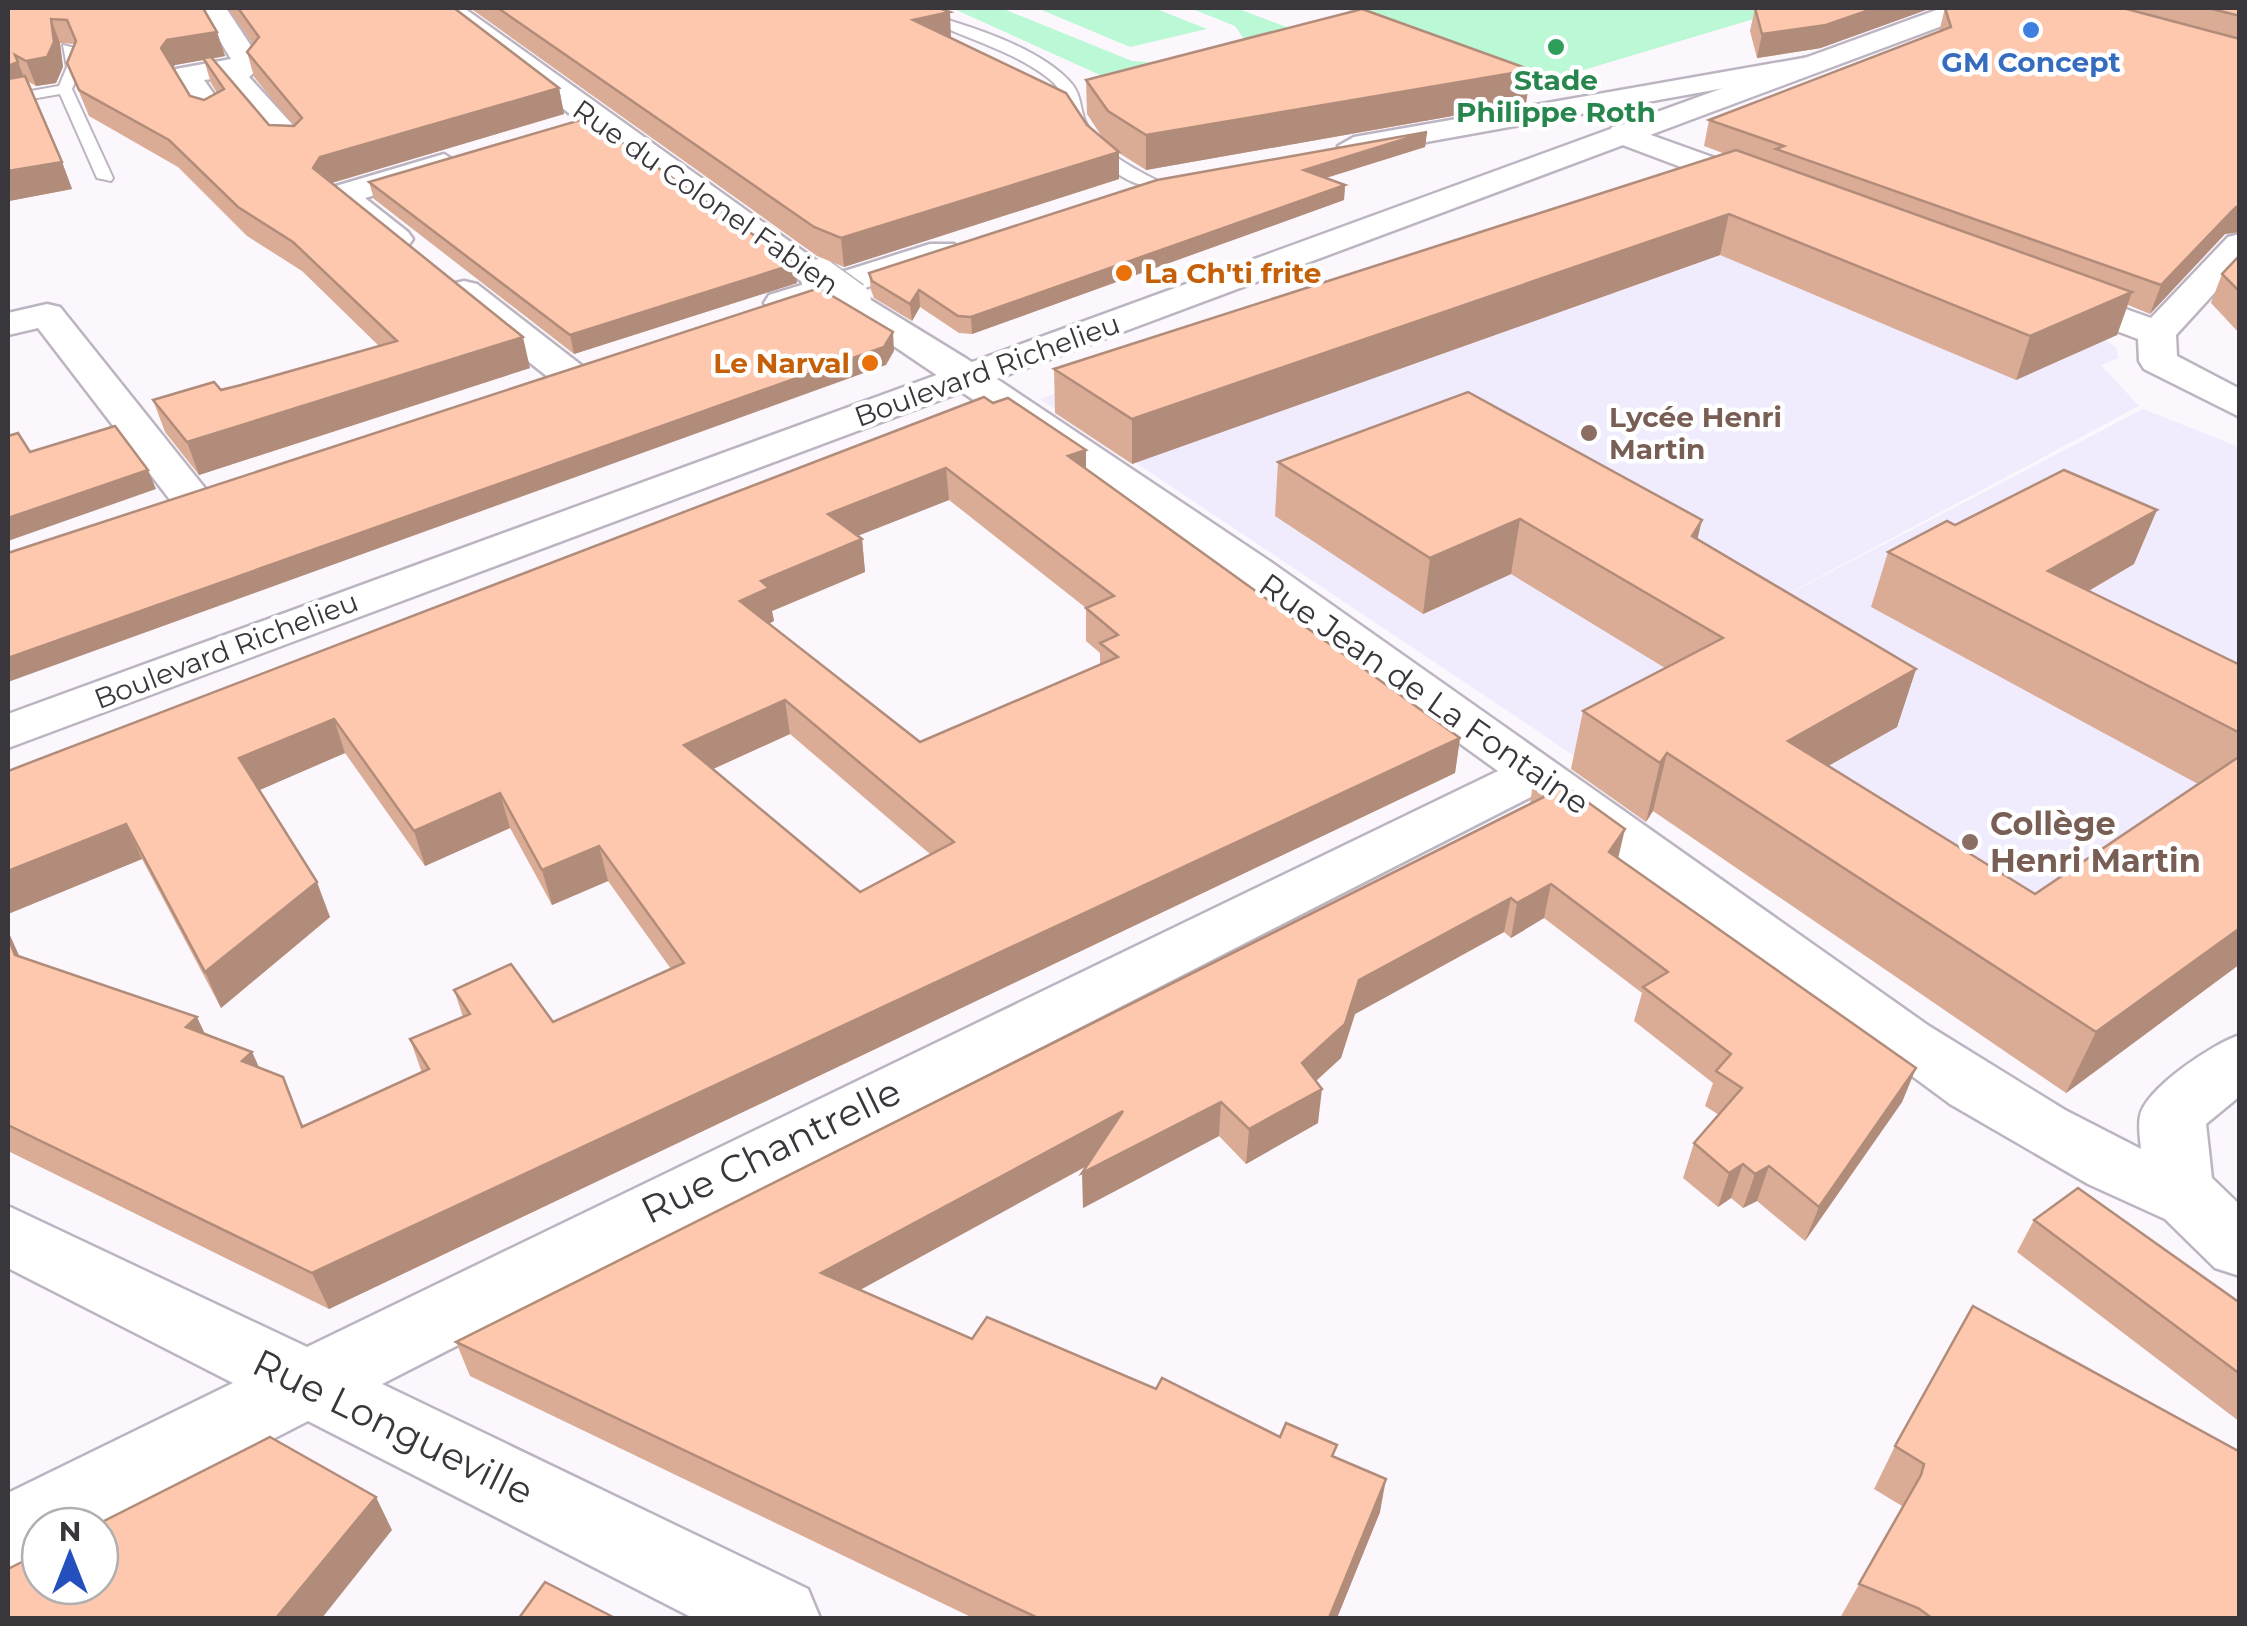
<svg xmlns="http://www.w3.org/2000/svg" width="2247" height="1626" font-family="Montserrat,sans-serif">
<rect width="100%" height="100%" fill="#fbf7fd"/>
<polygon fill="#f0ecfd" points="1669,174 2099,334 2116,348 2119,358 2101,365 2139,406 1737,621 2143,409 2239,447 2239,957 2066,1093 1533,728 1040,399 1623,185"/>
<g fill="#bbf8d5">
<polygon points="952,8 1001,8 1132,61 1170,64 1246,42 1235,26 1190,8 1236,8 1332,44 1142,94"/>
<polygon points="1037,8 1154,8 1207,29 1130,47"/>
<polygon points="1342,8 1761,8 1777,12 1547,81"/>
</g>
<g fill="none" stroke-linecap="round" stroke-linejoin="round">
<defs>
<g id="service">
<path d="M948,20C987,32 1045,52 1072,84C1081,95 1080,108 1085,121C1098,150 1129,166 1156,180V186C1128,190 1089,154 1076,131C1064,112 1068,93 1048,78C1017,54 978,42 943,27Z"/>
<polygon points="63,45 75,48 81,67 72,89 113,178 111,181 97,178 60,94 8,103 8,95 59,86 67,67"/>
</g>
<g id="minor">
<polygon points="200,8 226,8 263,64 249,77 302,135 307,142 302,149 280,149 220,78 204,80 228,114 213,123 202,120 172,75 176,69 231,59"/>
<path d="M435,8H464L835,274L930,244H954L959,251L954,258L856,291L967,359L1271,562L1929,1026L2065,1110L2141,1149C2140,1139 2138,1126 2140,1116C2146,1088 2214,1043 2240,1035V1096L2206,1124L2212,1178L2240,1205V1276L2215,1268L2165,1219L2088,1184L1950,1104L1533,796L382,1384L808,1589L820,1618H693L308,1421L100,1528L40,1526V1558L8,1571V1493L233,1383L8,1268V1206L307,1347L1498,771L1139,512L839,309L836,297L782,314L769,311L764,303L769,295L805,284L584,125Z"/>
<polygon points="1809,57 1819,59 1823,65 1819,71 1354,155 1338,146 1354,137"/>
<polygon points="1623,125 1782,182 1786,189 1782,196 1758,196 1612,141 1608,134 1612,127"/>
<polygon points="444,154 460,164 455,171 365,198 408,232 413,239 408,246 384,246 325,195 329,188"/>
<polygon points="2240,234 2240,265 2176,335 2177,356 2240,389 2240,417 2144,369 2139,361 2138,339 2039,302 2034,294 2039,286 2052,283 2151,318 2228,237"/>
<polygon points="464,281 477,284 581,365 587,373 581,381 553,381 451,300 446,292 451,284"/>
<polygon points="47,304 60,307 204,487 211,496 204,505 189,509 174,505 38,328 8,335 8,313"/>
</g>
<polygon id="secondary" points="1942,8 1978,8 1974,14 8,748 8,714"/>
</defs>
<use href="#service" stroke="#bdb4c2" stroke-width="4"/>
<use href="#minor" stroke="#bdb4c2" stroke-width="5"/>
<use href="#secondary" stroke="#bdb4c2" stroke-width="5"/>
<use href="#service" fill="#fff" fill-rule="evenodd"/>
<use href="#minor" fill="#fff" fill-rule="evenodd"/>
<use href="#secondary" fill="#fff" fill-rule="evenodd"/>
<defs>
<polyline id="minor-bridge" points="820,278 852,301"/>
</defs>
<use href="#minor-bridge" stroke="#bdb4c2" stroke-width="41" stroke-linecap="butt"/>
<use href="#minor-bridge" stroke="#fff" stroke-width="38"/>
</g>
<g fill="#daac96" fill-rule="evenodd">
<path d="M8,8L217,32L225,56L212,59L269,125L294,126L254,77L247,52L253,44L228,8H454L559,88L564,114L332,183L530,368L199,475L165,432L153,400L241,385L379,346L302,271L247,236L178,167L89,116L67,63L74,44L60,43L63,67L56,83L36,86L27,81L62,162L72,189L9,201ZM204,60L211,83L217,93L204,100L190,96L173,68L175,65Z"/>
<polygon points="470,8 939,8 951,37 949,37 1087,125 1104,140 1087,114 1086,80 1531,70 1526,103 1146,170 1119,153 1119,179 844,267 817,256"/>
<polygon points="1755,8 1821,48 1757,58 1750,31"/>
<polygon points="1945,8 2240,8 2240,232 2225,234 2150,314 2128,305 2117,335 2016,380 1720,255 1132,464 1055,413 1054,369 1725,154 1704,146 1709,120 1939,32"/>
<polygon points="1427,132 1425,147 1326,178 1345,185 1344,200 972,334 959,333 920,307 912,321 874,298 871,290 869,273"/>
<polygon points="369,182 797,283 574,354 374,199"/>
<polygon points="2240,255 2240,334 2211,303 2222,274"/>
<path d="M984,397L1460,738L1455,773L329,1309L8,1151V931L19,956L252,1052L259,1067L304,1126L422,1073L410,1039L463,1017L454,990L553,1022L671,969L608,881L552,905L510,828L425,866L345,753L259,790L330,917L221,1008L142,859L8,914V771ZM949,500L1086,608V641L1100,653V665L920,742L769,624L774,621L772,611L865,572L862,539L857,536ZM790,734L930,854L860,892L713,769Z"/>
<polygon points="1278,462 1702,520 1697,539 1916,669 1897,727 1828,766 2035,894 2198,784 1871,607 1888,552 1955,525 2134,564 2089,591 2240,665 2240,964 2066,1093 1653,811 1646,822 1571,769 1583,711 1665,668 1511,574 1423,614 1275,516"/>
<polygon points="1535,769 1618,859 1916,1068 1902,1102 1805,1241 1757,1201 1743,1208 1731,1198 1718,1207 1683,1178 1694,1143 1719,1115 1705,1106 1713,1083 1634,1021 1642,993 1544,918 1511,938 1504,932 1355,1014 1341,1058 1316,1081 1318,1123 1246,1164 1219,1136 1083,1208 1087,1166 860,1290 972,1339 1156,1389 1335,1458 1380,1512 1337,1618 973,1618 470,1376 456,1342 1530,804"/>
<polygon points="2034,1220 2240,1303 2240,1422 2017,1252"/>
<polygon points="1895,1446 2240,1618 1840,1618 1901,1510 1902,1506 1874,1489"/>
</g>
<g fill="#b18c7a">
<polygon points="1875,8 1932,8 1821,48 1757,58 1762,34"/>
<polygon points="950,12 951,37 915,45 913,20"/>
<polygon points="51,19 60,43 63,67 56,83 36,86 26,61"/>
<polygon points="217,32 225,56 175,65 169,73 161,48 167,40"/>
<polygon points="18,62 28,88 8,94 8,66"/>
<polygon points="1531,70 1526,103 1146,170 1146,135"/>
<polygon points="559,88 564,114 328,184 313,168 320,157"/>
<polygon points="1427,132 1425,147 1303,185 1304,170"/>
<polygon points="1119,152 1119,179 844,267 841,238"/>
<polygon points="62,162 72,189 9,201 8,171"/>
<polygon points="1345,185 1344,200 972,334 971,317"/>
<polygon points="2236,207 2240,207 2240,232 2225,234 2150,314 2161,285"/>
<polygon points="1729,214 1720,255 1132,464 1132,419"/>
<polygon points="795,264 797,283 574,354 570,335"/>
<polygon points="919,290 920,307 912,321 910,304"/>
<polygon points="2132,292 2117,335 2016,380 2030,336"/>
<polygon points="893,332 894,351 886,365 8,682 8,658"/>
<polygon points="523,337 530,368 199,475 187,442"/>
<polygon points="1086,450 1086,481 1068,456"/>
<polygon points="946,468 949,500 832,546 828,514"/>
<polygon points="148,470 156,489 8,541 8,518"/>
<polygon points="2157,510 2134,564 2030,625 2048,571"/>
<polygon points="1520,519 1511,574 1423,614 1430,558"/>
<polygon points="1702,520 1689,574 1692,536"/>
<polygon points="862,539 865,572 772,611 774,621 745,634 740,601 761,581"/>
<polygon points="1916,669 1897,727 1770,799 1788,741"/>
<polygon points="785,700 790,734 691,779 684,745"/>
<polygon points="334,719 345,753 253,793 239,758"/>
<polygon points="1460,738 1455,773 329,1309 312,1273"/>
<polygon points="1667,753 1653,811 1646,822 1660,763"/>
<polygon points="500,793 510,828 425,866 414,831"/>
<polygon points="126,824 142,859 8,914 8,871"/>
<polygon points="1625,829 1617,863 1609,852"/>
<polygon points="599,846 608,881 552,905 542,870"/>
<polygon points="317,882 330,917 221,1008 205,972"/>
<polygon points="1551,884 1544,918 1511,938 1517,903"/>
<polygon points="1511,898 1504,932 1355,1014 1341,1058 1298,1097 1302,1063 1359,980"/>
<polygon points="2240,928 2240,964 2066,1093 2096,1032"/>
<polygon points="8,931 35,991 15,955 8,937"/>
<polygon points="197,1017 214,1053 186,1027"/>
<polygon points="252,1052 268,1088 242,1061"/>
<polygon points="1916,1068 1902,1102 1805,1241 1819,1207"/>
<polygon points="1322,1089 1318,1123 1246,1164 1249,1129"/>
<polygon points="1221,1102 1219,1136 1083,1208 1082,1173"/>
<polygon points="1123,1111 1123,1146 827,1308 821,1273"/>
<polygon points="1743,1164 1731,1198 1718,1207 1729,1173"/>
<polygon points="1769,1166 1757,1201 1743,1208 1755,1174"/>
<polygon points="1386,1479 1380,1512 1337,1618 1329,1618"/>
<polygon points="376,1497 392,1530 322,1618 276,1618"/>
</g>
<g fill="#fdc8ae" stroke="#b18c7a" stroke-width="2.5" fill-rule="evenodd">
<polygon points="8,8 203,8 217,32 167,40 161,48 190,96 204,100 224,89 203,58 211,57 269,125 294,126 302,118 247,52 259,37 238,8 454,8 559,88 320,157 313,168 523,337 187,442 153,400 214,382 221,390 241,385 397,341 293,242 238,207 169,140 79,90 67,63 76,41 67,20 51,19 54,42 47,57 26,61 15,55 18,62 8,66"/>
<polygon points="498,8 939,8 950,12 913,20 1066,93 1087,125 1119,152 841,238 814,227"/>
<polygon points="1755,8 1875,8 1826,25 1762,34"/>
<polygon points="1945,8 2123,8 2240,39 2240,207 2236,207 2161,285 1776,149 1784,146 1709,120 1951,27"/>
<polygon points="2208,8 2240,8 2240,16"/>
<polygon points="1362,9 1531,70 1146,135 1108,111 1086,80"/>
<polygon points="25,76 62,162 8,171 8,79"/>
<polygon points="587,118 795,264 570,335 369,182"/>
<polygon points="1427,132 1304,170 1345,185 971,317 958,316 919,290 910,304 872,281 869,273 1157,180"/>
<polygon points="1736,150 2132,292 2030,336 1729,214 1132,419 1054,369"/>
<polygon points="2240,255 2240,292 2222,274"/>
<polygon points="819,288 893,332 884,347 8,658 8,553"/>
<polygon points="1468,392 1702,520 1692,536 1916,669 1788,741 2035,894 2240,756 2240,928 2096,1032 1667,753 1660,763 1583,711 1723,638 1520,519 1430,558 1278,462"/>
<path d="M984,397L993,403L1008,398L1086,450L1068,456L1460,738L312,1273L8,1125V937L15,955L197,1017L186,1027L252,1052L242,1061L283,1077L302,1127L429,1069L410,1039L470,1014L454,990L511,964L553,1022L684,963L599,846L542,870L500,793L414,831L334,719L239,758L317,882L205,972L126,824L8,871V771ZM946,468L1114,596L1086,608L1118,635L1100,643L1118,657L920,742L740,601L769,588L761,581L862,539L828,514ZM785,700L954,842L860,892L684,745Z"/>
<polygon points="115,426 148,470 8,518 8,436 18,433 30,452"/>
<polygon points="2064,470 2157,510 2048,571 2240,665 2240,733 1888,552 1947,521 1955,525"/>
<polygon points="1539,767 1625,829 1609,852 1916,1068 1819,1207 1769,1166 1755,1174 1743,1164 1729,1173 1694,1143 1742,1088 1716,1071 1731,1054 1643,987 1668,972 1551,884 1517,903 1511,898 1359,980 1345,1024 1302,1063 1322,1089 1249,1129 1221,1102 1082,1173 1123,1111 821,1273 972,1339 987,1317 1156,1389 1162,1378 1280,1437 1286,1423 1337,1445 1332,1456 1386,1479 1329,1618 1038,1618 456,1342 1548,795 1535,769"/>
<polygon points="2078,1188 2240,1303 2240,1374 2034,1220"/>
<polygon points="1973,1306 2240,1452 2240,1618 1932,1618 1918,1608 1859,1584 1921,1475 1924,1464 1895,1446"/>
<polygon points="270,1437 376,1497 276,1618 8,1618 8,1569 40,1553 40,1586 100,1586 100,1526 94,1526"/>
<polygon points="545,1582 615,1618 519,1618"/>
</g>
<circle fill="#3f7fe0" stroke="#fff" stroke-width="4" cx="2031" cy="30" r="10"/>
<circle fill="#2e9e5b" stroke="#fff" stroke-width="4" cx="1556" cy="47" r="10"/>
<g fill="#e8710a" stroke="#fff" stroke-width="4">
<circle cx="1124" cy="273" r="10"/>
<circle cx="870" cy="363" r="10"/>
</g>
<g fill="#8d6e63" stroke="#fff" stroke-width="4">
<circle cx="1589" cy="433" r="10"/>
<circle cx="1970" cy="842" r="10"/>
</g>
<g text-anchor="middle" stroke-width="9" stroke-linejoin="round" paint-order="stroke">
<g font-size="28" font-weight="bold" fill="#366cbe" stroke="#fff">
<text x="2031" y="72">GM Concept</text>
</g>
<g font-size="28" font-weight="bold" fill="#27864d" stroke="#fff">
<text x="1556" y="90">Stade<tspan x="1556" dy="32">Philippe Roth</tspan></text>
</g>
<g font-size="28" fill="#39363c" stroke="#fff">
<text transform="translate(706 197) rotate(35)" y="10">Rue du Colonel Fabien</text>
<text transform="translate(987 370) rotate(-20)" y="10">Boulevard Richelieu</text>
<text transform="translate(226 650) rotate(-21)" y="10">Boulevard Richelieu</text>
</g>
<g font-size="28" font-weight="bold" fill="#c56008" stroke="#fff" text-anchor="start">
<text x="1144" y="283">La Ch'ti frite</text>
<text x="850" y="373" text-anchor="end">Le Narval</text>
</g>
<g font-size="28" font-weight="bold" fill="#785e54" stroke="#fff" text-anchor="start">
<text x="1609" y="427">Lycée Henri<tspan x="1609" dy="32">Martin</tspan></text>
</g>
<g font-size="32" fill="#39363c" stroke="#fff">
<text transform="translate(1424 694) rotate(35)" y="11">Rue Jean de La Fontaine</text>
</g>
<g font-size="32" font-weight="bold" fill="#785e54" stroke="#fff" text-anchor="start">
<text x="1990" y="835">Collège<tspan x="1990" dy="37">Henri Martin</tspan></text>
</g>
<g font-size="38" fill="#39363c" stroke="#fff">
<text transform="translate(771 1151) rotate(-26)" y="13">Rue Chantrelle</text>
<text transform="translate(393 1427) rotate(26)" y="13">Rue Longueville</text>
</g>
</g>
<rect width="2247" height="1626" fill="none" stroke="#39363c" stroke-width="20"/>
<g transform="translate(70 1556)"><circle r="48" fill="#ffffff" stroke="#b0afb1" stroke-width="2.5"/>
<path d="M0-8L18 38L0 25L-18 38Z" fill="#2450be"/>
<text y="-15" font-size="28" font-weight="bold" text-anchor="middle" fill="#39363c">N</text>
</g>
</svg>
